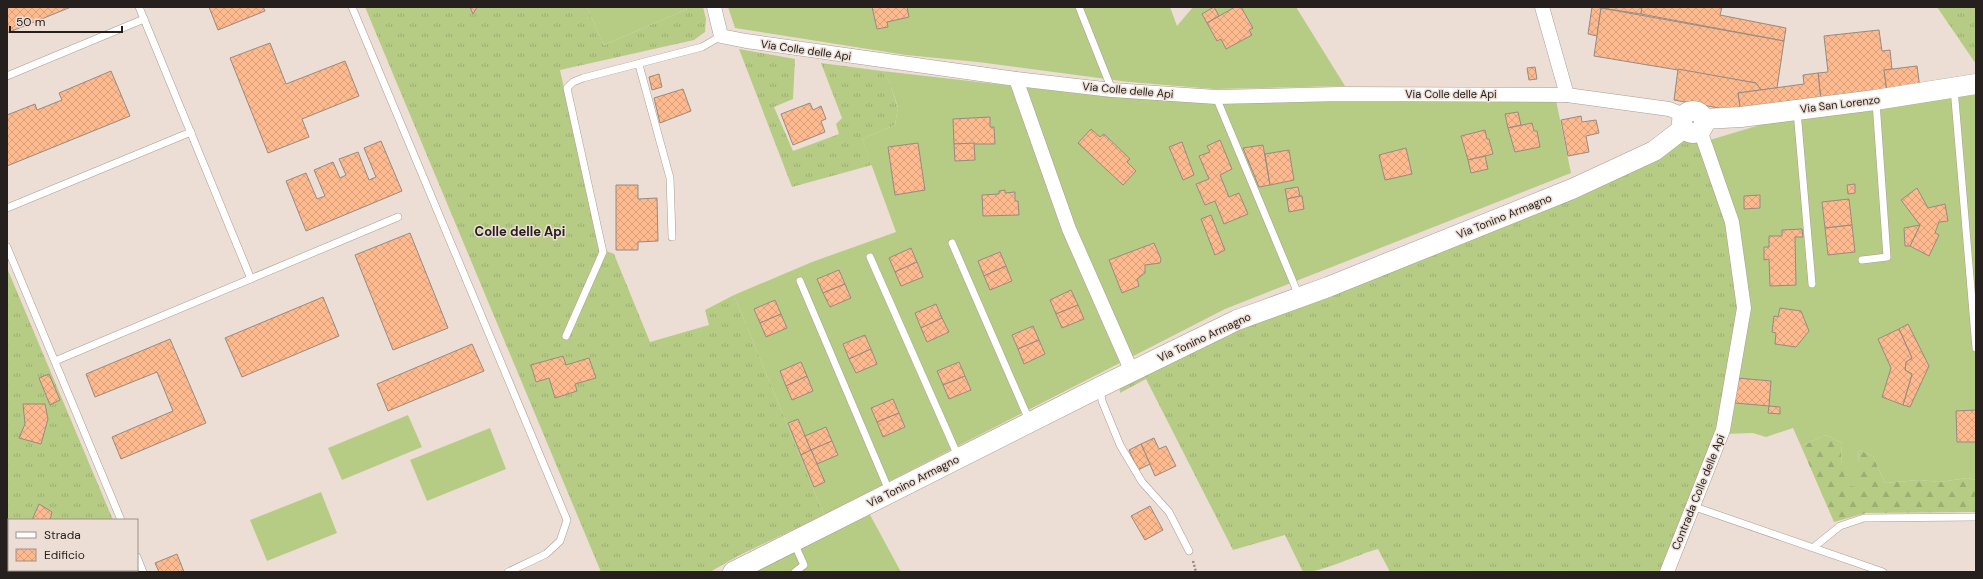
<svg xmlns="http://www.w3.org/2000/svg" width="1983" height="579" font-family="'DM Sans',sans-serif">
<defs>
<pattern id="grass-tufts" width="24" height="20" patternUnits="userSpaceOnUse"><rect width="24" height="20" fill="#b6cc85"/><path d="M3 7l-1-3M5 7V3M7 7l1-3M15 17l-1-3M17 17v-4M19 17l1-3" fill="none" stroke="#9caf72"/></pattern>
<pattern id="forest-firs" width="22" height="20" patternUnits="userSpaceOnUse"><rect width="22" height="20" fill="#b6cc85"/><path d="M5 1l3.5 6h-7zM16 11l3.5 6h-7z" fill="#9caf72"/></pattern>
<pattern id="building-cross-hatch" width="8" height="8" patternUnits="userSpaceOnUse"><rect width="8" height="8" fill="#feba8f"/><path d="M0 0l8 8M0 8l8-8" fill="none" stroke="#daa07b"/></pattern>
</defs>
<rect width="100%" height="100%" fill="#edded5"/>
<g fill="url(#grass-tufts)">
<polygon points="365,7 587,7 604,45 687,9 686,7 703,7 706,19 705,32 694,40 560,70 599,248 614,254 650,342 709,325 705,310 734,295 824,515 738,556 710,572 601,572"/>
<polygon points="1937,7 1976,7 1976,64"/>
<polygon points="739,49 795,59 793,99 774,107 793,151 839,134 836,124 842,118 821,63 882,71 889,81 898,108 895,125 862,139 872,165 792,187"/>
<path d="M1697,139L1719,200L1726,227L1737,309L1718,428L1660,572H1390L1378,549C1355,555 1325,572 1303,572L1285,535L1233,550L1146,379L1120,393L1119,384L1186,351L1684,140Z"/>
<polygon points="7,268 113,520 9,520 9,570 134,570 135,572 7,572"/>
</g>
<polygon fill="url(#forest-firs)" points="1826,435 1842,443 1841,466 1858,463 1859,450 1873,456 1885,483 1919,480 1940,482 1967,478 1976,480 1976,512 1866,513 1834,522 1801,446"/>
<g fill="#b6cc85">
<polygon points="587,7 686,7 687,9 604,45"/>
<polygon points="728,7 1170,7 1177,26 1193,7 1296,7 1345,86 1214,89 1129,82 978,62 906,55 735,28"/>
<polygon points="882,71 1110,97 1208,102 1556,100 1571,173 1225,309 824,515 734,295 812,262 896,232 862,139 895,125 898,107 889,81"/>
<polygon points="1976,93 1976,480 1967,478 1940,482 1919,480 1885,483 1873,456 1859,450 1856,487 1848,486 1841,466 1842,443 1826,435 1801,446 1793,428 1766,437 1753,433 1725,434 1746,308 1710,140 1763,124"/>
<polygon points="408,415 422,447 342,480 328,448"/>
<polygon points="490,428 506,469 427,501 410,460"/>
<polygon points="321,492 337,533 267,561 250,520"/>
<polygon points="869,513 901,572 751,572"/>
</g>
<g fill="url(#building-cross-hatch)" stroke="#978a81">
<polygon points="7,7 71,7 7,33"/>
<polygon points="209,7 263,7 265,11 218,30"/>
<polygon points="470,7 477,7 473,14"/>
<polygon points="872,7 907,7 909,17 887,22 888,27 877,29"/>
<polygon points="1214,7 1219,16 1207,23 1202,14"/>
<polygon points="1235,7 1241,7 1253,28 1249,30 1252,35 1226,49 1221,39 1217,41 1207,23"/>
<polygon points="1592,7 1642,7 1641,14 1601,8 1597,36 1588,34"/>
<polygon points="1642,7 1722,7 1720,15 1786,28 1784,41 1641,14"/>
<polygon points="1601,8 1784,41 1777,88 1761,90 1756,83 1594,56"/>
<polygon points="1879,30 1882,51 1890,50 1892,69 1884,70 1887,92 1821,100 1818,73 1828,72 1824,36"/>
<polygon points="270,43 286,84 345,61 359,96 302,119 309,137 268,153 230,58"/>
<polygon points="1917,66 1920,88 1887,92 1884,70"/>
<polygon points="1535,67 1537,79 1529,80 1527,68"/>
<polygon points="1678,69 1756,83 1761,90 1738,93 1741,112 1674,100"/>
<polygon points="111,71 130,116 7,166 7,115 35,104 37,110 62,100 59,93"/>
<polygon points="1818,73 1821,100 1741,112 1738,93 1804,84 1803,75"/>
<polygon points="659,74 662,87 652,90 649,77"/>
<polygon points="683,89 691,111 660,123 654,98"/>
<polygon points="810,103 813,110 821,106 826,119 821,121 825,132 793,145 781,114"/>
<polygon points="1518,112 1521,125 1508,128 1505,114"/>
<polygon points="1581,116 1582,122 1596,120 1599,133 1586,136 1589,152 1568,156 1561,120"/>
<polygon points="990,117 990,127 994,127 995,144 954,144 953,119"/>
<polygon points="1532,123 1534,131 1537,131 1540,147 1515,152 1508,128"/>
<polygon points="1091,129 1100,137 1104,134 1130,159 1127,162 1136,171 1123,185 1078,143"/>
<polygon points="1485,130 1487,139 1489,139 1493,154 1468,160 1461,136"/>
<polygon points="1220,140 1232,169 1220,175 1229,197 1239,193 1248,214 1224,224 1215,201 1205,205 1196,184 1209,179 1199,156 1210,152 1207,146"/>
<polygon points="381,141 402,191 306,231 286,181 306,173 317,199 325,196 314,170 333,162 340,178 346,175 339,159 358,152 369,180 376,177 364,148"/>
<polygon points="1182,142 1194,175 1183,180 1169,147"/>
<polygon points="918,143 925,190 895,195 888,147"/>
<polygon points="974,143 975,160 955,161 954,144"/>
<polygon points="1263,145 1270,185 1259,187 1243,148"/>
<polygon points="1406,148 1412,174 1385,180 1379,155"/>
<polygon points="1289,150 1294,180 1270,185 1265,154"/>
<polygon points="1485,156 1488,169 1471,173 1468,160"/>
<polygon points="1855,184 1855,193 1848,194 1847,185"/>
<polygon points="616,185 638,185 638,199 657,198 658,241 638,242 638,250 616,250"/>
<polygon points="1298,187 1300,196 1287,199 1285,189"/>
<polygon points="1917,188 1928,208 1945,204 1948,221 1939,222 1935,233 1939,235 1929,256 1910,246 1920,225 1901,200"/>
<polygon points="1005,190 1005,193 1015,192 1015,201 1018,201 1019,215 983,216 982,195 999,194 999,191"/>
<polygon points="1760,195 1760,208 1744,209 1744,196"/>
<polygon points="1300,196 1302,196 1304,209 1289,212 1287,199"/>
<polygon points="1849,199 1852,225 1825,228 1822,202"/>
<polygon points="1211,215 1225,250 1215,255 1201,219"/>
<polygon points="1852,225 1855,252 1828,255 1825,228"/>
<polygon points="1920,225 1910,246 1905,246 1904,228"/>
<polygon points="1802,229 1803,237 1795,237 1796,285 1770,286 1769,259 1764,260 1764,247 1769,247 1769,236 1782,236 1782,230"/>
<polygon points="410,233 448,328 393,350 355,255"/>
<polygon points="1154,243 1161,259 1160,263 1145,265 1145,273 1137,279 1139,286 1122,293 1109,260"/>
<polygon points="911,248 917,262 895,272 889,258"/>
<polygon points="1000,252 1006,266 984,276 978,261"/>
<polygon points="917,262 923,277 901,286 895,272"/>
<polygon points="1006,266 1012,281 990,290 984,276"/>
<polygon points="839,270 845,284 823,293 817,279"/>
<polygon points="845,284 851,298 830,307 823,293"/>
<polygon points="1071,290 1078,305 1056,314 1050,300"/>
<polygon points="323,297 339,336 242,377 225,338"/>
<polygon points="775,300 781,314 760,323 754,309"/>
<polygon points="936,304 942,318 921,328 915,313"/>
<polygon points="1078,305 1084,319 1062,328 1056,314"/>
<polygon points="1780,308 1801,311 1809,331 1796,347 1775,344 1776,333 1772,332 1774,316 1778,317"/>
<polygon points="781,314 787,328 766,337 760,323"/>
<polygon points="942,318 949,332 927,342 921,328"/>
<polygon points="1908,324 1929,366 1910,407 1903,405 1912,374 1905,370 1906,362 1912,358 1899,329"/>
<polygon points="1033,326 1039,340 1018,349 1012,335"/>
<polygon points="1899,329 1912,358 1906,362 1905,370 1912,374 1903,405 1882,397 1891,368 1878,339"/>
<polygon points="865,335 871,349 849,359 843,344"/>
<polygon points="170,339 206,423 121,459 112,437 173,411 157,372 95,397 86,374"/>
<polygon points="1039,340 1045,354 1024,364 1018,349"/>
<polygon points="472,344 484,371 388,411 377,384"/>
<polygon points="871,349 877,364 856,373 849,359"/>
<polygon points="563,356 566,365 589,358 596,378 575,384 577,391 555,398 549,378 536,382 531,365"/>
<polygon points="801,362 807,376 786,386 780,371"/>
<polygon points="959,362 965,376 943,385 937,371"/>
<polygon points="49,374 60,400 50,405 39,378"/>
<polygon points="807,376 813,391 792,400 786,386"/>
<polygon points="965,376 971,390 949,399 943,385"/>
<polygon points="1737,378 1771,381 1769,406 1735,403"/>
<polygon points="893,399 899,413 877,422 871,408"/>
<polygon points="23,404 45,404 48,419 41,444 19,438 25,424"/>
<polygon points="1769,406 1780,407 1780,414 1768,413"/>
<polygon points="1976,410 1976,442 1957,442 1956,411"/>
<polygon points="899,413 905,427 883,437 877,422"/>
<polygon points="798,419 811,450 801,455 788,423"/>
<polygon points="826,427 832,441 811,450 805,436"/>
<polygon points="1154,438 1159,449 1166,446 1176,466 1155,476 1141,444"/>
<polygon points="832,441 838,455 817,464 811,450"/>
<polygon points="1141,444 1150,464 1138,470 1129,450"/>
<polygon points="811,450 825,482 814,487 801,455"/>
<polygon points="39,504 52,512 50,520 32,520"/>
<polygon points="1150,506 1163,530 1145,540 1131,516"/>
<polygon points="177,554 184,572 159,572 155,563"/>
<rect x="63" y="570" width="17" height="2"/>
</g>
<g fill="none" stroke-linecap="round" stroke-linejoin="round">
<defs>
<g id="lane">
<polyline points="139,7 251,279"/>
<polyline points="352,7 567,520 560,541 546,554 508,572"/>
<polyline points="1079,7 1112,90"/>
<polyline points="639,65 670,178 672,237"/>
<polyline points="7,76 144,19"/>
<polyline points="1954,88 1976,348"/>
<polyline points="1216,97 1299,296"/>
<polyline points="1797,111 1812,284"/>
<polyline points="7,208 191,132"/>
<polyline points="952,243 1029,420"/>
<polyline points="7,247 121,520"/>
<polyline points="870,257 958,456"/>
<polyline points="1862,260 1887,257 1876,102"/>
<polyline points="800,281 890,493"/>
<polyline points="566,336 603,252 567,88 573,82 583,78 702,47 721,36"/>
<polyline points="55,361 398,217"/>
<polyline points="1100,388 1102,401 1120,445 1142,482 1169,512 1189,551"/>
<polyline points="1692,506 1883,572"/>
<polyline points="794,543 804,565 795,572"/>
<polyline points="1814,547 1840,526 1864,518 1976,517"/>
<polyline points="137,557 143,572"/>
</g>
<g id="street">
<polyline points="714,7 721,36 746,41 1016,79 1112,90 1216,97 1339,94 1567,95"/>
<polyline points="1542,7 1567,95 1669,109 1684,115"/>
<polyline points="1016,79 1069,229 1132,372"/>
<polyline points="1667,572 1723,430 1744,308 1732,222 1700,130"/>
</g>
<g id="secondary">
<circle cx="1693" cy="122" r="11"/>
<polyline points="1704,119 1741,117 1875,100 1976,84"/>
<polyline points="733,572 1100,387 1237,320 1328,287 1572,189 1654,151 1684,128"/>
</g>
</defs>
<use href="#lane" stroke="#aa9c93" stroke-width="8"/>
<use href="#street" stroke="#aa9c93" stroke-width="15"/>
<use href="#secondary" stroke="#aa9c93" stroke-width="21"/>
<polyline stroke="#928881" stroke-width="2.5" stroke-dasharray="2 2" stroke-linecap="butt" points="1193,561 1196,572"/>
<use href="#lane" stroke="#fff" stroke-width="7"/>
<use href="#street" stroke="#fff" stroke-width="14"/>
<use href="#secondary" stroke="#fff" stroke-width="20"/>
</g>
<g text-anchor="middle" stroke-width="3" stroke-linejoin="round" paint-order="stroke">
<g font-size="11" fill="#25201d" stroke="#edded5">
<text transform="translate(806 50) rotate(8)" y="4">Via Colle delle Api</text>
<text transform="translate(1128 90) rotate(5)" y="4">Via Colle delle Api</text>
<text x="1451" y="98">Via Colle delle Api</text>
<text transform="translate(1840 104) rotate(-7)" y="4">Via San Lorenzo</text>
<text transform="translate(1504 216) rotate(-22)" y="4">Via Tonino Armagno</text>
<text transform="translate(1204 337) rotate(-25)" y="4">Via Tonino Armagno</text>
<text transform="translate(913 481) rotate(-27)" y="4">Via Tonino Armagno</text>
<text transform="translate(1698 492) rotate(-68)" y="4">Contrada Colle delle Api</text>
</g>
<g font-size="13" font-weight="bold" fill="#25201d" stroke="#edded5">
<text x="520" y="236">Colle delle Api</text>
</g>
</g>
<rect width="1983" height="579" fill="none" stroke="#25201d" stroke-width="16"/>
<rect x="8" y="519" width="130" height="52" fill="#edded5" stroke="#9d928b"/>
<rect x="16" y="532" width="20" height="6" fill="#ffffff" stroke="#9d928b"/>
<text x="44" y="539" font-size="12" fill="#25201d">Strada</text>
<rect x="16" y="549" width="20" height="12" fill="url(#building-cross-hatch)" stroke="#9d928b"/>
<text x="44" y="559" font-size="12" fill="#25201d">Edificio</text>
<path d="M10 26v6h112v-6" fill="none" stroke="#25201d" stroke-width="2"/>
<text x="16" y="26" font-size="12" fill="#25201d" stroke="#edded5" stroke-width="3" paint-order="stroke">50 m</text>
</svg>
